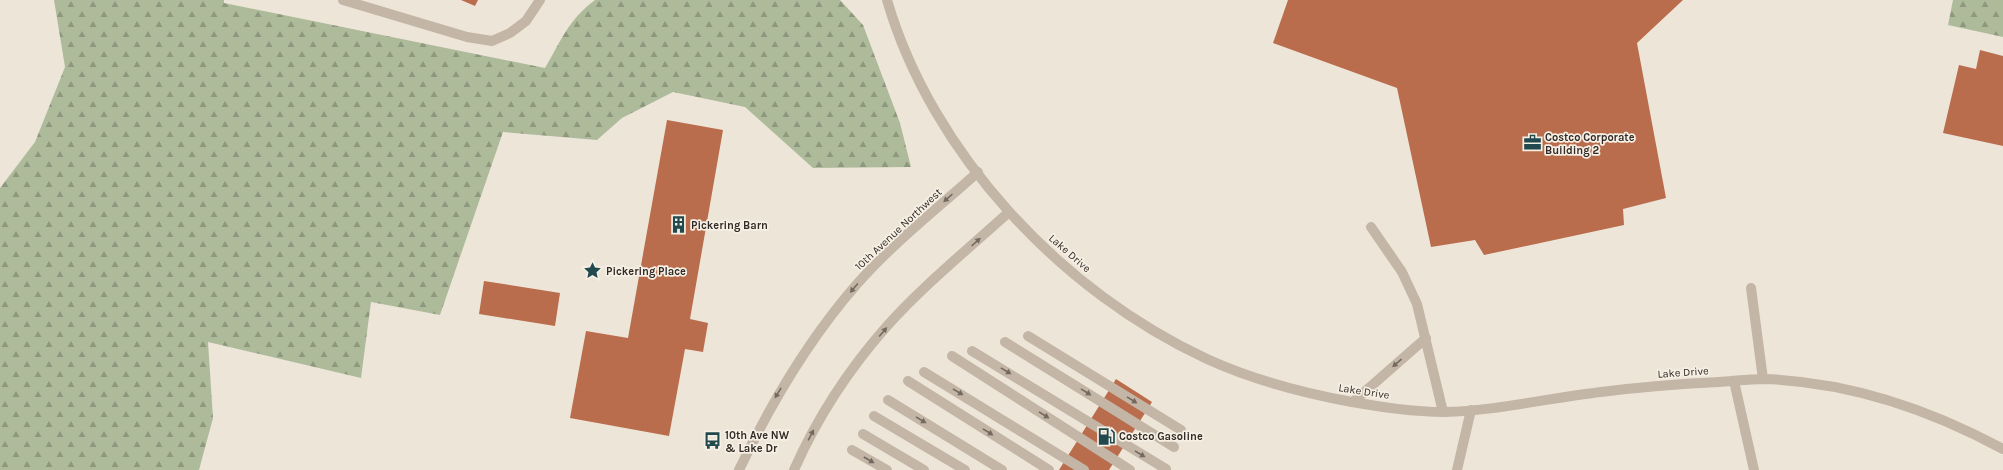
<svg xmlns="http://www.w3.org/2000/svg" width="2003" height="470" font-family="Karla,sans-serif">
<defs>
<pattern id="forest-firs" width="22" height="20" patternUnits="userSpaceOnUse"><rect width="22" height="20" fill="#aebb9b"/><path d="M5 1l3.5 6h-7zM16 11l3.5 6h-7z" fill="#8e987e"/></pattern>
</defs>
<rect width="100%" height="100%" fill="#eee5d9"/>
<g fill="url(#forest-firs)">
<path d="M54,0H224V3L545,68C561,41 568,20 595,0H840L863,25L900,123L911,167L813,168L745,107L673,92L622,118L597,140L503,132L440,315L371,302L361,378L208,342L213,418L199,470H0V188L35,142L65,67Z"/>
<polygon points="1953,0 2003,0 2003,37 1948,25"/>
</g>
<g fill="#b96d4c">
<polygon points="461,0 478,0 475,6"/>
<polygon points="1288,0 1683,0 1637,43 1666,198 1623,209 1624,225 1484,255 1475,240 1431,247 1397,88 1273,43"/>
<polygon points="1980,50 2003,56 2003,146 1943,133 1959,65 1976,69"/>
<polygon points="667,120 723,130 690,319 708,323 703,352 685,349 669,436 570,418 586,331 628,338"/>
<polygon points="484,281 560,293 555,326 479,314"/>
<polygon points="1116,379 1152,402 1109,470 1059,470"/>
</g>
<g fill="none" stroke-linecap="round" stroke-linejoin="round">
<g stroke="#c4b6a6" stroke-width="10">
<polyline points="343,0 467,37 492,41 510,33 526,21 540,0"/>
<polyline points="1371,227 1402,272 1417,304 1443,412"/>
<polyline points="1751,288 1763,379"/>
<polyline points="1028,336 1181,430"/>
<polyline points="1005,342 1174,447"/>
<polyline points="972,351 1166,469"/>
<polyline points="952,356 1130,470"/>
<polyline points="924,372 1084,470"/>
<polyline points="908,381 1049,470"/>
<polyline points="1734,381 1754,470"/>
<polyline points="888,400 1002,470"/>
<polyline points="1353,402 1426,338"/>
<polyline points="874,416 965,470"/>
<polyline points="863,434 924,470"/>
<polyline points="852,450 887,470"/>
<polyline points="1457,470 1471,410"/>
</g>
<g stroke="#c4b6a6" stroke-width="10">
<path d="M887,0C932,154 1062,292 1207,359C1253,380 1303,393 1352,402C1382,407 1413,412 1444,412C1496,411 1548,398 1601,392C1640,387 1679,384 1719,382C1734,381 1750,379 1765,379C1849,382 1929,409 2003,449"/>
<path d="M739,470C771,403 808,340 857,284C893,243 937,209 978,172"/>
<path d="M794,470C817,418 849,369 887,326C924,285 968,249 1009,212"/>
</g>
</g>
<defs><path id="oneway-solid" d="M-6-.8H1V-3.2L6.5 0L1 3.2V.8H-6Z"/></defs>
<g fill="#746960">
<use href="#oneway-solid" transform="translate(948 198) rotate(138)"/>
<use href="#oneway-solid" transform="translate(976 242) rotate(-42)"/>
<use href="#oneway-solid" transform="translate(854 288) rotate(130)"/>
<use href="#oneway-solid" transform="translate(883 332) rotate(-50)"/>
<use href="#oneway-solid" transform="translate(1397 363) rotate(139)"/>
<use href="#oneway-solid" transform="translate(1006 371) rotate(31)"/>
<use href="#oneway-solid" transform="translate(958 392) rotate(31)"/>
<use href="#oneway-solid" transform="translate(1086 392) rotate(32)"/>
<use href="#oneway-solid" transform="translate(778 393) rotate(121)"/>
<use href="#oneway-solid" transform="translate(1132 400) rotate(32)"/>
<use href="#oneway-solid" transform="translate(1044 415) rotate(32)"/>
<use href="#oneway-solid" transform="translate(921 420) rotate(31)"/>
<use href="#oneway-solid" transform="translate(988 432) rotate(32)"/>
<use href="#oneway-solid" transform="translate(811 435) rotate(-62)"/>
<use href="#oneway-solid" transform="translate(1140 454) rotate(31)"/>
<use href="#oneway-solid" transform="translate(869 460) rotate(30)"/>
</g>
<defs>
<symbol id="office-bare" viewBox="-9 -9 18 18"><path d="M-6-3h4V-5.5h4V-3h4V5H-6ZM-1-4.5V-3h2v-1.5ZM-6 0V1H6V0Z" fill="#21494e" stroke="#f6efe4" stroke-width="2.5" paint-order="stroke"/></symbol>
<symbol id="building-bare" viewBox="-9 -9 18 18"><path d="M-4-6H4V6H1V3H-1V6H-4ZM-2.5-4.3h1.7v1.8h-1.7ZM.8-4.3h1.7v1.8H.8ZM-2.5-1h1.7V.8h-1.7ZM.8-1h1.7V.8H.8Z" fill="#21494e" stroke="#f6efe4" stroke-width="2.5" paint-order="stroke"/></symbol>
<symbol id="sight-bare" viewBox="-9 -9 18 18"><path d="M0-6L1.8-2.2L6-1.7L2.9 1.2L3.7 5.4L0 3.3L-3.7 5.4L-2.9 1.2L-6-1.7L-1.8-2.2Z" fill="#21494e" stroke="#f6efe4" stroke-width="2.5" paint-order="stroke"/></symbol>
<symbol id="fuel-bare" viewBox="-9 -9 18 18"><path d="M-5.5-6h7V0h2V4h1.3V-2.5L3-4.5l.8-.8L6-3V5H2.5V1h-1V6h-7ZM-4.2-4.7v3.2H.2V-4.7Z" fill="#21494e" stroke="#f6efe4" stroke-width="2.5" paint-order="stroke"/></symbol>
<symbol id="bus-bare" viewBox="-9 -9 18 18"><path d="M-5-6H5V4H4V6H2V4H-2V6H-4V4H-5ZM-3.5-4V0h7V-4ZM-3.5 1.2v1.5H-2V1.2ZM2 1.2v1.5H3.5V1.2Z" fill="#21494e" stroke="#f6efe4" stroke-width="2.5" paint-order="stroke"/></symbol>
</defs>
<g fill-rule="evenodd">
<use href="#office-bare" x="1520" y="130" width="25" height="25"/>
<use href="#building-bare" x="666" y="212" width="25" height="25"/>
<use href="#sight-bare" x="580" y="258" width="25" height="25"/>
<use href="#fuel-bare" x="1094" y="424" width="25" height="25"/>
<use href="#bus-bare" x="700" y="428" width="25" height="25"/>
</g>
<g text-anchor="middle" stroke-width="3.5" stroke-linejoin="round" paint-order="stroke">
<g font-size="11" font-weight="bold" fill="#322a26" stroke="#f6efe4" text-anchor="start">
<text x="1545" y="141">Costco Corporate<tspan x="1545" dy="13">Building 2</tspan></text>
<text x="691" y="229">Pickering Barn</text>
<text x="606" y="275">Pickering Place</text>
<text x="725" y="439">10th Ave NW<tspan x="725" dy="13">&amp; Lake Dr</tspan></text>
<text x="1119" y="440">Costco Gasoline</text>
</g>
<g font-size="11" fill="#322a26" stroke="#f6efe4">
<text transform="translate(898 229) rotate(-43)" y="4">10th Avenue Northwest</text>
<text transform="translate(1070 253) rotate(41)" y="4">Lake Drive</text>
<text transform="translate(1683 372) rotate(-4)" y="4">Lake Drive</text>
<text transform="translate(1364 391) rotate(9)" y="4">Lake Drive</text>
</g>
</g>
</svg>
